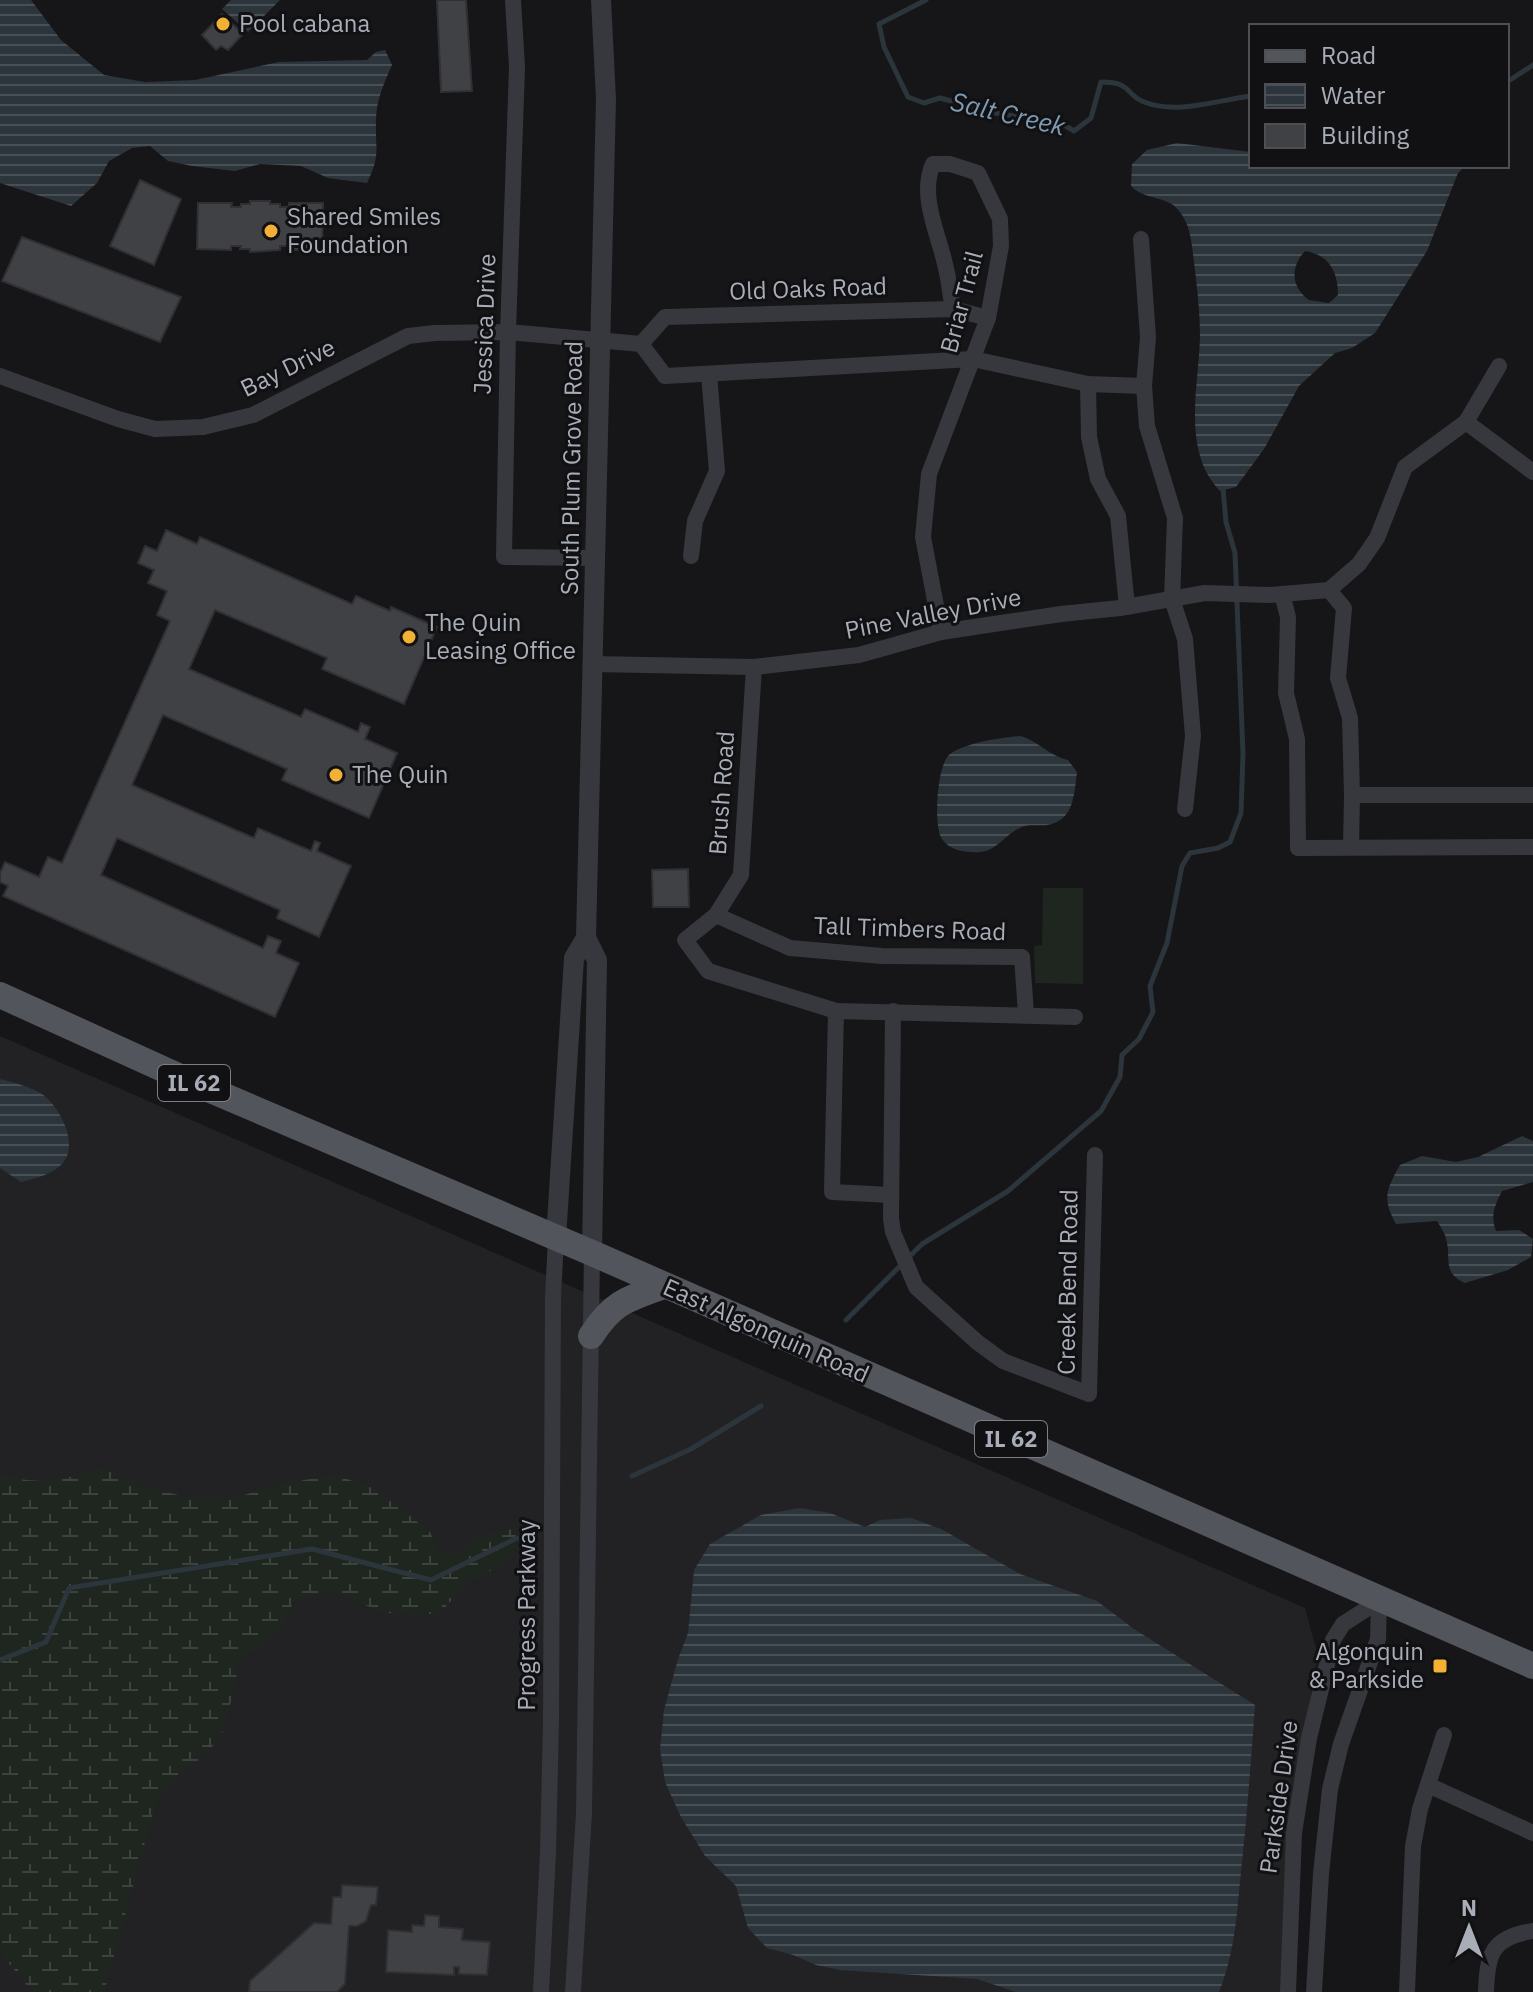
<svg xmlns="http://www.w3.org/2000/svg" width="1533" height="1992" font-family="'IBM Plex Sans',sans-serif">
<defs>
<pattern id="wetland-marsh" width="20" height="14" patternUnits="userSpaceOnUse" patternTransform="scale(2)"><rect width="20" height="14" fill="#1e261f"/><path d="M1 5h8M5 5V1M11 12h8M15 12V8" fill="none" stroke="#3c433d"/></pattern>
<pattern id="water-rules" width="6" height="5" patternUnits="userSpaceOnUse" patternTransform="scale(2)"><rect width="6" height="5" fill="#2c353c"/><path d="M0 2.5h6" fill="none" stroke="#485056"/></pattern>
</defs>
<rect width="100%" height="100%" fill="#161618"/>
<polygon fill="#222225" points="0,1036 1305,1608 1318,1656 1294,1794 1288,1992 0,1992"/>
<polygon fill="#1e261f" points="1043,888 1083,888 1083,984 1035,983 1034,946 1042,945"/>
<path fill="url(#wetland-marsh)" d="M103,1468L142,1487L188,1497H237L286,1483L336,1475L372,1488L401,1509L430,1532L440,1555L461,1552L479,1536L513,1529L517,1538L516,1549L500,1565L468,1584L438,1614L384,1613L334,1592L294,1601L279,1633L239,1661L235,1686L221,1738L156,1802L104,1992H32L0,1952V1474C38,1487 66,1479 103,1468Z"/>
<g fill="url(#water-rules)" fill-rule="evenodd">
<path d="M0,0H31L61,40L104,75L145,82L195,80L279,62L367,60L376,52L385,50L392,65C384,83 376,101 376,120C375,150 381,154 367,183L328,178L301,166L260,164L235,171L192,166L168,161L150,146L132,148L109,161L97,183L71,206L0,183Z"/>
<polygon points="231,0 280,0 248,32 222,9"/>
<path d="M1177,143L1251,152V166H1465L1458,173L1427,251L1375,333L1352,348L1335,353L1299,386L1264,449L1236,487L1220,491C1181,450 1199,386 1200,336C1200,311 1197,287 1194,262C1192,247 1191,228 1182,215C1169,193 1148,203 1131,186L1132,164L1147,150ZM1305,251C1329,255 1338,271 1338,295L1329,303L1309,300C1291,287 1290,267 1305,251Z"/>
<path d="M1020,736C1039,741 1047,755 1068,760L1077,772C1074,795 1074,821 1047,825C1040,826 1029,824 1022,827C1008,832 996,851 981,852C967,853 950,851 942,839C933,826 937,766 949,755C962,743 1003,737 1020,736Z"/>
<path d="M0,1079C12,1082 31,1087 42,1094C58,1105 78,1141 65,1160C56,1174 36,1178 21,1182L0,1168Z"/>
<path d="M1522,1136L1533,1141V1182L1502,1191C1495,1205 1490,1215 1496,1231L1519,1230L1533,1239L1531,1257L1508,1270L1465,1283C1441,1272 1452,1259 1446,1239C1445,1233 1440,1226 1437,1221L1396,1224C1382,1199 1386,1190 1400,1165L1422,1156L1456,1162L1478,1157Z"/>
<path d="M800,1508L830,1513L865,1527L880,1520L911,1518L941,1529L1020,1574L1097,1601L1134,1629L1255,1705C1251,1761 1247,1816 1241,1871C1237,1912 1235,1953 1219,1992H1016L977,1979L840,1970L816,1965L793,1955L767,1948L748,1928L736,1886L705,1856L681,1817L665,1782L660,1749L664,1710L678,1659L688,1633L694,1570L710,1544L761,1515Z"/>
</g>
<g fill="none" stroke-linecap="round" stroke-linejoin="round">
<g stroke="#2c353c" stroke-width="5">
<path d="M926,0L879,24L884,47L908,97L924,103L940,98L995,113L1061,123L1074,131L1091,118L1101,82C1133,82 1124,94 1144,102C1178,115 1217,100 1251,96"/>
<polyline points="1507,82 1533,65"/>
<polyline points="909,1257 922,1244 1008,1191 1101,1111 1120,1077 1122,1055 1139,1039 1153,1012 1150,986 1167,943 1182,866 1190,853 1218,848 1230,842 1241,813 1243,754 1235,553 1226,522 1223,489"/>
<polyline points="846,1320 902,1264"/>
<polyline points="632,1476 691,1449 761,1406"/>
<polyline points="0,1660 46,1642 69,1588 312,1549 431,1580 517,1538"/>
</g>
</g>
<g fill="#404145" stroke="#303034" stroke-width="2">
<polygon points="437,0 466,0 472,91 441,92"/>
<polygon points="222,14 243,34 228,50 221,46 216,50 202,35"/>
<polygon points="140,180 181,199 154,265 110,246"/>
<polygon points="250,201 270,201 270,204 280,204 280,207 289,207 289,203 323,203 322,250 288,250 288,246 280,246 280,250 250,252 250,249 240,249 241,246 231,246 231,250 197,249 198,203 232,203 231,207 241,207 241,204 250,204"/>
<polygon points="22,237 181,297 160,342 2,281"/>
<polygon points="166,530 197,544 200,537 352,604 356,596 390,611 391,607 437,627 404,704 322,669 327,658 215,610 189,669 301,717 305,709 358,732 361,723 370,727 365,739 397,753 369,818 282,780 287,769 163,715 132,785 254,838 258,828 311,851 315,841 320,843 317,851 351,866 319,937 277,918 280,910 117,838 101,875 263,948 268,936 281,941 276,953 299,963 275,1017 3,896 8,886 0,882 0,873 5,862 39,877 48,857 62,863 170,621 157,615 167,591 148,583 154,570 138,563 145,546 157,551"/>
<polygon points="688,869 689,907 653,907 652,870"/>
<polygon points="342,1885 378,1887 376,1905 371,1905 366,1921 357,1926 349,1926 345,1984 337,1992 249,1992 250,1981 314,1923 331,1924 333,1897 341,1897"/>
<polygon points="425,1915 439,1916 439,1927 463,1929 462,1940 490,1942 487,1975 459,1974 459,1967 454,1967 454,1975 386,1972 388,1930 412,1932 412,1925 424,1926"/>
</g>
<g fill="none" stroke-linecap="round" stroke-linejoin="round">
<g stroke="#37383d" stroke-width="16">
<polyline points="513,0 517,67 508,332 504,557 597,558"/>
<polyline points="1141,239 1148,337 1144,386 1147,426 1175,518 1172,599 1185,639 1193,736 1185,809"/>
<polyline points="641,344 665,317 953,309 988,318"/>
<polyline points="0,376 118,419 155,429 203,427 253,415 408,336 435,333 508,332 641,344 665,376 973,359 1088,384 1144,386"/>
<polyline points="1088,384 1089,437 1098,479 1118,516 1127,607"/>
<polyline points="1466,422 1533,472"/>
<polyline points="691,556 695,521 717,471 709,374"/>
<polyline points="1329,590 1344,608 1338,678 1350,718 1352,795 1533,795"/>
<polyline points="1329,590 1359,564 1377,538 1405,467 1466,422 1499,366"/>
<polyline points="1282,594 1288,617 1286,693 1297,739 1298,848 1533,847"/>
<path d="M941,632L923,537L929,474L988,318L1001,246L1000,219L978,173L950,164H933C919,195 938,233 945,264C949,279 950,294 953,309"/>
<polyline points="591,664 754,667 859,655 941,632 1061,614 1120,608 1205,593 1269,595 1329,590"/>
<polyline points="1351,847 1352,795"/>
<polyline points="716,915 741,875 754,667"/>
<polyline points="836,1011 832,1192 891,1195"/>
<polyline points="893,1011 891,1219 893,1232 916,1287 977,1342 1003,1361 1089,1394 1095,1155"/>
<polyline points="1026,1014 1022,957 882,956 790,948 716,915 685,940 708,971 836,1011 1075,1017"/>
<polyline points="1428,1785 1533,1833"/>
<polyline points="541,1992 548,1852 551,1721 553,1298 556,1238"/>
<polyline points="573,1992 584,1813 592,1253"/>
<polyline points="1288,1992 1294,1833 1309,1738 1333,1640 1343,1624 1379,1601"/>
<polyline points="1314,1992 1321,1874 1330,1789 1341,1744 1378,1639 1379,1601"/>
<polyline points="1407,1992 1413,1846 1420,1809 1444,1735"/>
<path d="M1486,1992C1487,1954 1492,1937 1533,1931"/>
</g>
<g stroke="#37383d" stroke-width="20">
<polyline points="556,1238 574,958 586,938"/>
<polyline points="592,1253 597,960 586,938 606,99 601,0"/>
</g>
<g stroke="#53555c" stroke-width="26">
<polyline points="0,995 187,1080 592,1253 1533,1666"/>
<path d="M591,1336C613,1302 627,1299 664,1286"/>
</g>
</g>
<g fill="#f2b134" stroke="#111113" stroke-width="3">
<circle cx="223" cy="24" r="8"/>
<circle cx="271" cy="231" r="8"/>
<circle cx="409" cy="637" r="8"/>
<circle cx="336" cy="775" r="8"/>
<rect x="1432" y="1658" width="16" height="16" rx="4"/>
</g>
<g text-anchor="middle" stroke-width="6" stroke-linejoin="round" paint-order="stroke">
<g fill="#111113" stroke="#7b7e86" stroke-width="2">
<rect x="158" y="1065" width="72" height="36" rx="6"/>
<rect x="975" y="1421" width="72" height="36" rx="6"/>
</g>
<g font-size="22" font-weight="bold" fill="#a8adb8">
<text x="194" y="1091">IL 62</text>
<text x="1011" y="1447">IL 62</text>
</g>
<g font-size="24" fill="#a8adb8" stroke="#111113" text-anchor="start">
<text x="239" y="32">Pool cabana</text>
<text x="287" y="225">Shared Smiles<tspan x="287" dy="28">Foundation</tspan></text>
<text x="425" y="631">The Quin<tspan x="425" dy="28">Leasing Office</tspan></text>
<text x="352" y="783">The Quin</text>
<text x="1424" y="1660" text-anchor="end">Algonquin<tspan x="1424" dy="28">&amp; Parkside</tspan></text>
</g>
<g font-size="24" fill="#a8adb8" stroke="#111113">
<text transform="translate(808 289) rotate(-2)" y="8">Old Oaks Road</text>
<text transform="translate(962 302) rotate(-75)" y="8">Briar Trail</text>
<text transform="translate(485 324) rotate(-88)" y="8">Jessica Drive</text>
<text transform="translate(288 368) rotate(-26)" y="8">Bay Drive</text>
<text transform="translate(572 468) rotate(-89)" y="8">South Plum Grove Road</text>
<text transform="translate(933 614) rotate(-11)" y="8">Pine Valley Drive</text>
<text transform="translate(722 793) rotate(-86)" y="8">Brush Road</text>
<text transform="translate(910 929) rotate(2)" y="8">Tall Timbers Road</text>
<text transform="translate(1068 1282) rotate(-89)" y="8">Creek Bend Road</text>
<text transform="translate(766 1331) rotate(24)" y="8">East Algonquin Road</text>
<text transform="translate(527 1615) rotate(-90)" y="8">Progress Parkway</text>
<text transform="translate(1279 1797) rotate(-82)" y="8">Parkside Drive</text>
</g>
<g font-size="26" font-style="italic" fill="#7f9bb3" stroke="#111113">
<text transform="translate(1008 114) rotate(13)" y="9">Salt Creek</text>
</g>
</g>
<rect x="1249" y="24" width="260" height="144" fill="#111113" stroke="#4d4f55" stroke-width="2"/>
<rect x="1265" y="50" width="40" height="12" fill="#53555c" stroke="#4d4f55" stroke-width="2"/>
<text x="1321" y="64" font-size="24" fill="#a8adb8">Road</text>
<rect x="1265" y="84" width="40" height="24" fill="url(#water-rules)" stroke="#4d4f55" stroke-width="2"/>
<text x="1321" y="104" font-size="24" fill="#a8adb8">Water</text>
<rect x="1265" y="124" width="40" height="24" fill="#404145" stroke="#4d4f55" stroke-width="2"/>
<text x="1321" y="144" font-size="24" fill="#a8adb8">Building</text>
<g transform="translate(1469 1928)" stroke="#111113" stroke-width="6" paint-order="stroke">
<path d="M0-6L14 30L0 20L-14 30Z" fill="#a8adb8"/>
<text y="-12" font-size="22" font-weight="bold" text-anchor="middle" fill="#a8adb8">N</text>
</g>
</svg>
